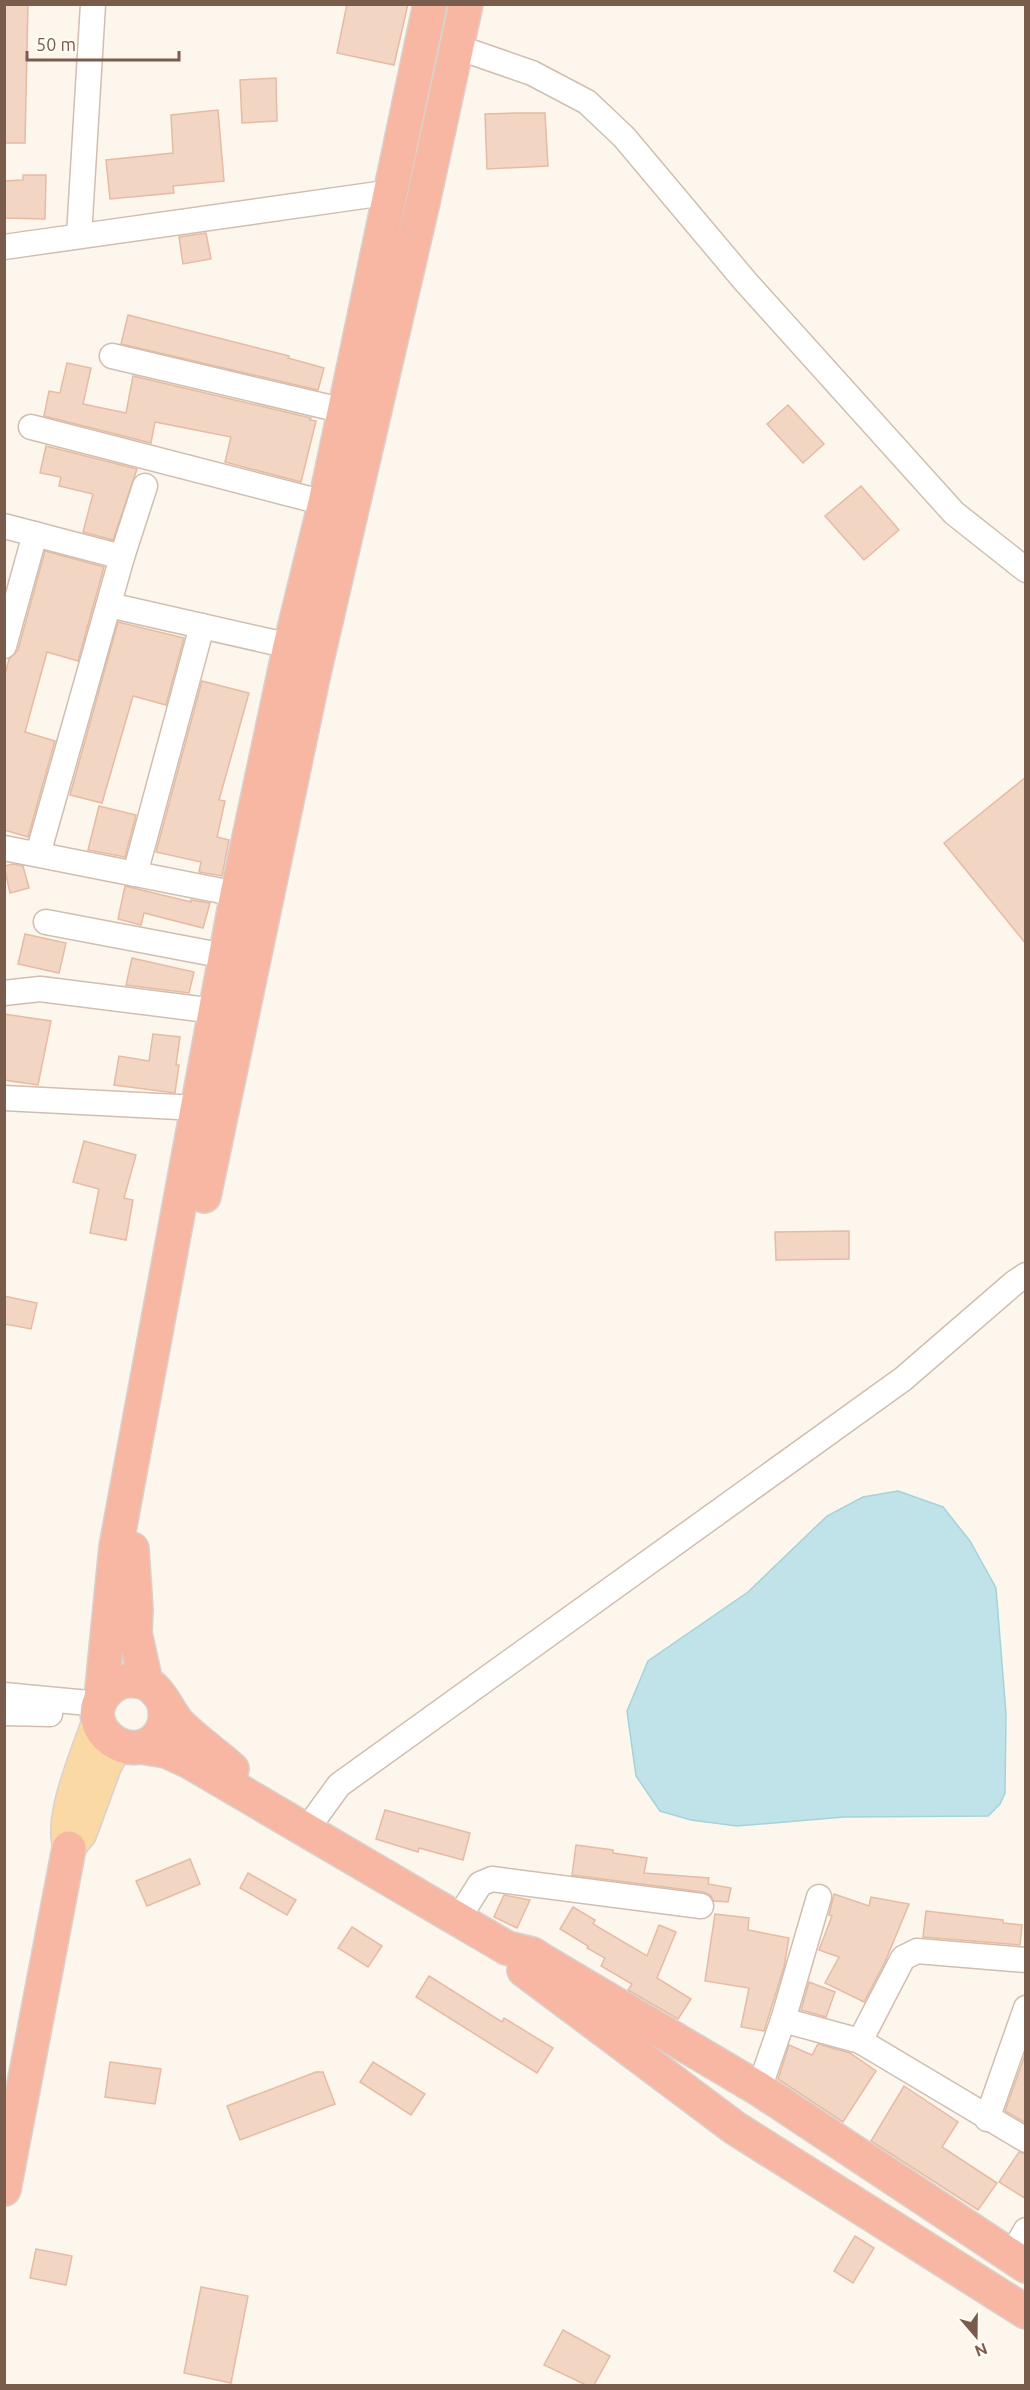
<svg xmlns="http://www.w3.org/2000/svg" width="1030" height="2390" font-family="Ubuntu,sans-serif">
<rect width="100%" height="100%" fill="#fdf6ec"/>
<polygon fill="#bfe3e8" stroke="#a5d3da" stroke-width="1.5" points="898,1491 943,1507 970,1541 996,1588 1006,1714 1005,1793 1000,1804 988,1816 844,1817 737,1826 691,1820 660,1811 636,1776 627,1711 648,1661 748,1592 827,1516 863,1497"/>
<g fill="#f3d5c3" stroke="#e6bba3" stroke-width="1.5">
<polygon points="4,4 28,4 25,143 4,143"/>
<polygon points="347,4 408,4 394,65 337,53"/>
<polygon points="276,78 277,121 242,123 240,80"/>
<polygon points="218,110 224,181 173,186 174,193 110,199 106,160 173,153 171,115"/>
<polygon points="516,113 545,113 548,166 487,169 485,114"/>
<polygon points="23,175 46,175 45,219 4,218 4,181 23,180"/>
<polygon points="206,233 211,259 183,264 179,237"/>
<polygon points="128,315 289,356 288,358 324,368 318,390 121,344"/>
<polygon points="67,363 91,368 83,404 126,413 133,376 311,418 310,420 316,421 301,482 225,462 231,437 155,422 151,443 44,416 49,391 60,393"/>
<polygon points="788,405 824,444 803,463 767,424"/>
<polygon points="46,446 137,469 113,540 83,532 93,494 59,486 61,477 40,473"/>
<polygon points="861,486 899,530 864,560 825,516"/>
<polygon points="45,551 104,567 78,661 47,652 25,732 55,741 28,837 4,830 4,678 9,659 18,650"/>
<polygon points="118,622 184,638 166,705 133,696 102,803 70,795"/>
<polygon points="202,681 249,693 219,800 225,801 217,837 229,840 222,876 199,872 201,862 156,852"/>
<polygon points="1026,777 1026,944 944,843"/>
<polygon points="99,806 136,815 125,857 88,850"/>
<polygon points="13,864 23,866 29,888 10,893 4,866"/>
<polygon points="125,886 191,902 191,900 210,903 203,928 144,913 141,925 118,919"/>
<polygon points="25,934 66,943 59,973 18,964"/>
<polygon points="132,958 194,972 189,993 126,985"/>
<polygon points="4,1014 51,1021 38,1085 4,1080"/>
<polygon points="153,1034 180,1037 176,1065 179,1065 175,1093 114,1085 119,1056 149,1061"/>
<polygon points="84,1141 136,1155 124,1198 133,1200 126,1240 90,1233 99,1189 73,1182"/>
<polygon points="849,1231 849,1259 776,1260 775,1232"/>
<polygon points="4,1296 37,1303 31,1329 4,1324"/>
<polygon points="385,1810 470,1833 463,1860 419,1848 418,1852 376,1839"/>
<polygon points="576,1845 613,1850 613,1853 647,1858 644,1873 709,1878 708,1884 731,1888 728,1902 714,1901 710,1895 703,1892 572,1875"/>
<polygon points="190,1859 200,1884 147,1906 136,1881"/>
<polygon points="248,1873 296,1900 287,1915 240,1888"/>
<polygon points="834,1894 869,1906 871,1897 909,1904 885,1962 864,2002 825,1983 839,1957 819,1950 832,1916 829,1915"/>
<polygon points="504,1895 530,1900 517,1928 494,1917"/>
<polygon points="573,1907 595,1920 593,1924 647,1956 659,1925 676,1932 657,1978 691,1999 678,2019 628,1990 632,1984 601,1966 605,1958 587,1948 588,1946 560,1929"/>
<polygon points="926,1911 1003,1920 1003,1923 1022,1925 1020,1945 923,1937"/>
<polygon points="715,1914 749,1918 748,1930 789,1938 784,1967 764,2031 741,2027 749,1988 705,1981"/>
<polygon points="352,1927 382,1946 368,1967 338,1948"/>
<polygon points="429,1976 502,2022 504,2018 553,2048 537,2073 416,1997"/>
<polygon points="809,1982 835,1992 826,2017 801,2010"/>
<polygon points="818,2044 850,2053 876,2071 843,2122 778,2079 789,2045 812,2055"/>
<polygon points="1026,2052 1026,2123 1005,2111"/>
<polygon points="110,2062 161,2069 155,2104 105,2097"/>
<polygon points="373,2062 425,2094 411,2115 360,2082"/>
<polygon points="316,2072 323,2072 335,2104 240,2140 227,2106"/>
<polygon points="904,2086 958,2122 942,2147 997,2183 978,2210 871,2141"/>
<polygon points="1019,2152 1026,2154 1026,2199 999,2182"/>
<polygon points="855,2236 874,2248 853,2283 834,2271"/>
<polygon points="36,2249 72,2256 66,2285 30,2278"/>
<polygon points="201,2287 248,2296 231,2383 184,2373"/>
<polygon points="563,2330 610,2356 594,2385 586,2385 544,2365"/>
</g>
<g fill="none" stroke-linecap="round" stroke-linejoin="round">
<defs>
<g id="minor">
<polyline points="457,47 532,73 587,102 624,137 745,281 954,513 1026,570"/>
<polyline points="79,236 93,4"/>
<polyline points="4,247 392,192"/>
<polyline points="112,356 345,411"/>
<polyline points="31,427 325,503"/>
<polyline points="4,526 122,557 38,854"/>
<polyline points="122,557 145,486"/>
<polyline points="109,605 290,646"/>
<polyline points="4,646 35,534"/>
<polyline points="4,848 237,894"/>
<polyline points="135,874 202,626"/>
<polyline points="46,922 225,956"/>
<polyline points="4,993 40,989 215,1011"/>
<polyline points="4,1098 197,1108"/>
<polyline points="4,1695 99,1704"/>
<polyline points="4,1713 50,1714"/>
<polyline points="307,1829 339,1785 903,1379 1014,1283 1026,1275"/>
<polyline points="458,1919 480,1884 492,1879 701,1906"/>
<polyline points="783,2020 860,2041 1026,2140"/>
<polyline points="860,2041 903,1958 917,1951 1026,1960"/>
<polyline points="759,2089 783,2020 819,1897"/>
<polyline points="987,2119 1026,2008"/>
<polyline points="1010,2258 1026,2230"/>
</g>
<path id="major" d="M98,1720C88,1750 57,1820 69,1848L81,1834L106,1766L117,1745"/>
<g id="highway">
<polyline points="204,1196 313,677 423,202 466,4"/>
<polyline points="132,1549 136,1610 135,1633 146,1683"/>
<polyline points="101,1699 116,1547 237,894 290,646 325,503 430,4"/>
<path d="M163,1701C167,1713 166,1726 158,1736C132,1767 80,1730 103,1696C108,1689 116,1683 125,1681C133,1680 141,1681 148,1684C162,1693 168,1711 179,1724C195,1740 215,1754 232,1769"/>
<polyline points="141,1747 166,1751 190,1762 507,1948 532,1954 543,1961 759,2089 1026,2266"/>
<polyline points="524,1970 735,2128 1026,2312"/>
<polyline points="4,2189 69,1848"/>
</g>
</defs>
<use href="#minor" stroke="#d1beb0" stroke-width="27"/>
<use href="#major" stroke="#dad1cd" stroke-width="33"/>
<use href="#highway" stroke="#dad1cd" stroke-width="36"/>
<use href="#minor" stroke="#fff" stroke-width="24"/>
<use href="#major" stroke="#fbd9a5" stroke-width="30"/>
<use href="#highway" stroke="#f7b7a3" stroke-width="33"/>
</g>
<rect width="1030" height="2390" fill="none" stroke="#7a5c4d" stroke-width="12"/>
<g transform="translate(976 2336) rotate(160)" stroke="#fffaf3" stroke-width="4.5" paint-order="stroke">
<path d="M0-4.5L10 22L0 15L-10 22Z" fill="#7a5c4d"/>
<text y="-9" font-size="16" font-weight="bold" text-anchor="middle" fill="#7a5c4d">N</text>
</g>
<path d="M27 51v9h152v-9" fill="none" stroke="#7a5c4d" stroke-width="3"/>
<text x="36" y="51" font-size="18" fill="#7a5c4d" stroke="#fffaf3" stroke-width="4.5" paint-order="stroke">50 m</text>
</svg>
